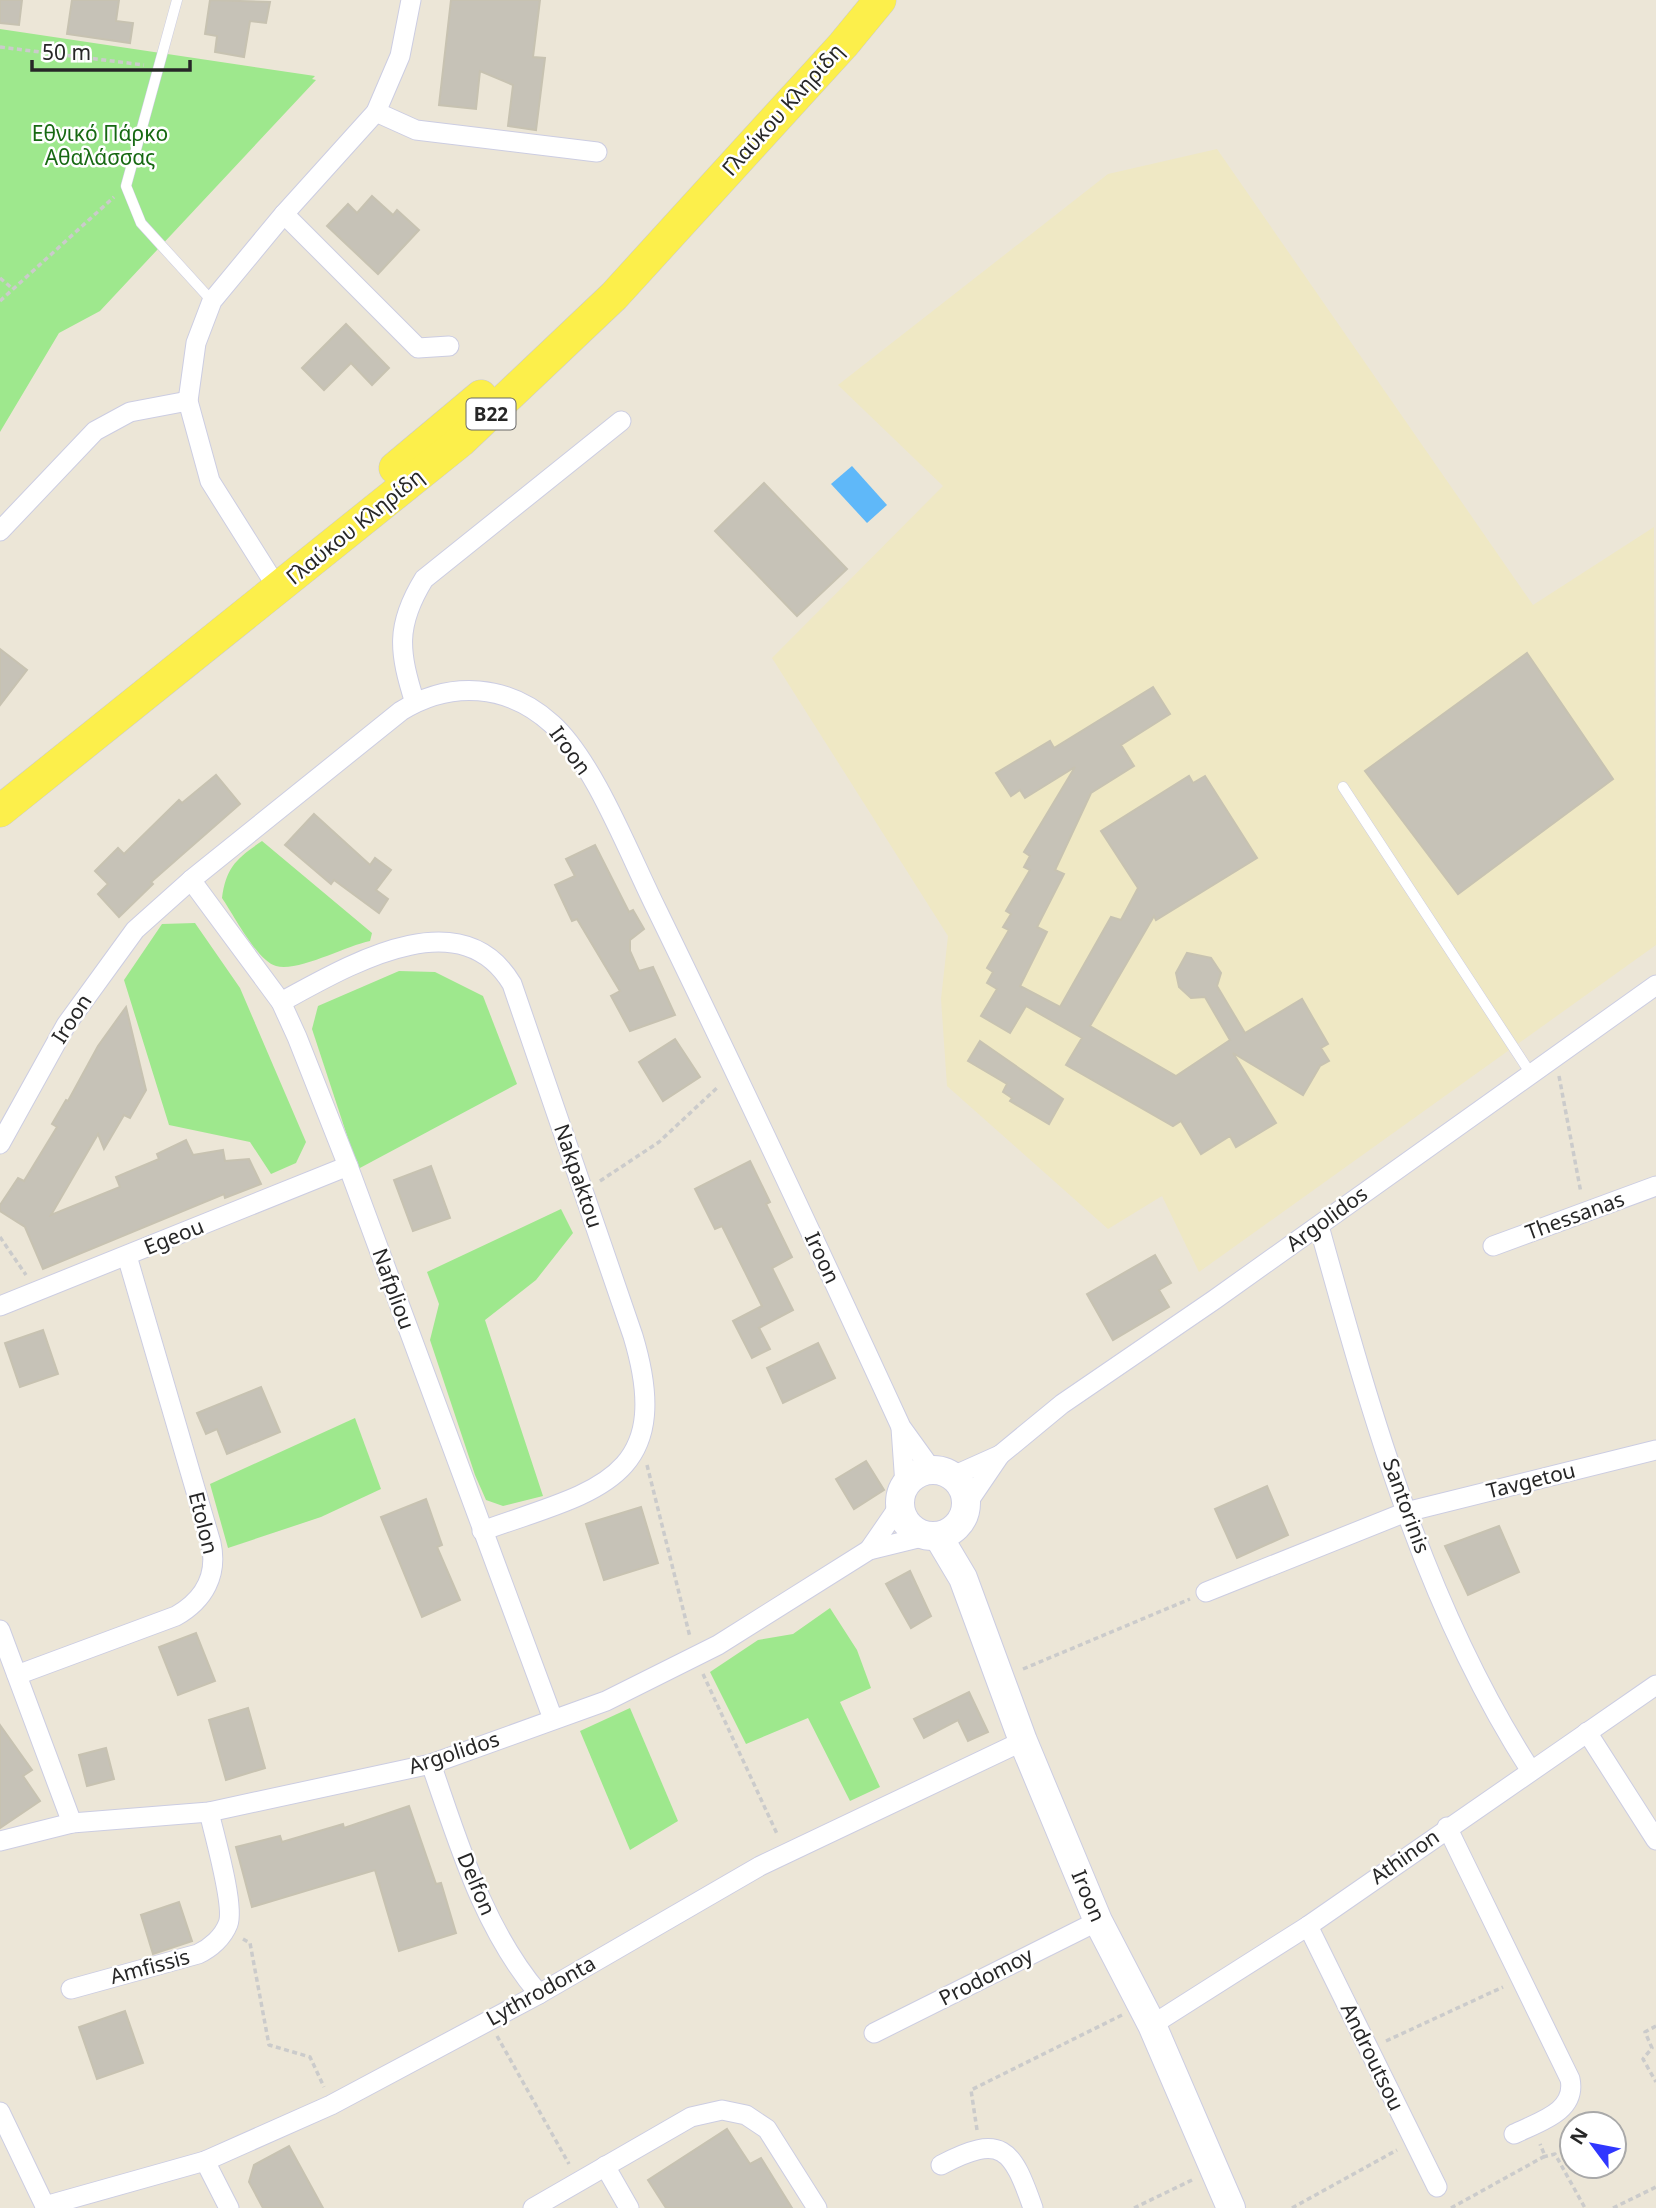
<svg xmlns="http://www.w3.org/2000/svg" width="1656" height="2208" font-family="'Noto Sans',sans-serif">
<rect width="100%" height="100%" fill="#ece6d7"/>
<polygon fill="#efe8c4" points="1217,149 1533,605 1654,527 1656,945 1199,1272 1162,1196 1108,1229 947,1086 941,999 948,936 772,658 943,486 838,385 1108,174"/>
<g fill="#9ee88d">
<polygon points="0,29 315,76 312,79 316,80 100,311 59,333 0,432"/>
<path d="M262,841L372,933L370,941C345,946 299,972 276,966C258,962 233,914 222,898C226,867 237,858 262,841Z"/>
<polygon points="195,923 240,988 306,1142 296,1163 271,1174 250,1142 169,1125 124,980 162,924"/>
<polygon points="399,971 435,972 483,996 517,1084 358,1169 312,1029 318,1006"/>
<polygon points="561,1209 573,1233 536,1280 485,1320 543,1496 503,1506 486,1500 475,1475 430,1340 439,1304 427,1272"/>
<polygon points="355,1418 381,1489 321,1517 228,1548 210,1484"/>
<polygon points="830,1608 857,1650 871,1688 840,1702 880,1787 850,1801 808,1718 746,1744 710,1672 758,1640 793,1634"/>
<polygon points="630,1708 678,1821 630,1850 580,1731"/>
</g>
<polygon fill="#5fb8f9" points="852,466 887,505 867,523 831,484"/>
<g fill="#c6c2b7" stroke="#c7c2b1" stroke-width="2">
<polygon points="0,0 22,0 19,25 0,23"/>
<polygon points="72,0 119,0 116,21 133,23 130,43 67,34"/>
<polygon points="210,0 270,2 266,23 250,21 244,57 215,52 217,36 205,34"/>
<polygon points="451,0 540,0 533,57 545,58 536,130 508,126 513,85 480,71 476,109 439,105"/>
<polygon points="372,196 393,215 397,210 419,230 378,274 327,226 348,204 357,213"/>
<polygon points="346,324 389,368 372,385 351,363 324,390 302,368"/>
<polygon points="764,483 847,569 797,616 715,531"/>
<polygon points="0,649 27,670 0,705"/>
<polygon points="1527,653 1613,779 1458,894 1365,771"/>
<polygon points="1153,687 1170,714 1121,745 1134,766 1091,793 1055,870 1064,874 1037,927 1047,932 1020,986 1060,1007 1111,917 1121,920 1138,888 1101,831 1189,776 1193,783 1205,776 1257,858 1156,920 1154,916 1090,1026 1176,1076 1230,1040 1205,997 1191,998 1179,987 1176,973 1187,953 1211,958 1221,973 1217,986 1245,1033 1302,999 1328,1044 1321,1048 1329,1061 1320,1066 1303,1095 1233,1053 1276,1123 1236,1147 1230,1136 1201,1154 1181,1121 1173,1126 1066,1065 1082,1038 1026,1006 1010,1033 981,1016 997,989 987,983 993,972 987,968 1009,930 1003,927 1011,914 1006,911 1030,870 1024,867 1030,856 1024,852 1075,767 1025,798 1020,790 1011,796 996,773 1050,741 1054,748"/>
<polygon points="216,775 240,804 151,882 153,884 119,917 98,894 108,884 95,871 118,848 124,854 179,800 182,803"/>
<polygon points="314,814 370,865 375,858 391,870 376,890 388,899 379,913 334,880 331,884 285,845"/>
<polygon points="595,845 629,912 633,910 644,929 630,940 630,951 639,971 653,967 675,1015 630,1031 611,996 620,991 577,919 572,921 555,885 575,876 566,859"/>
<polygon points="126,1007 146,1090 130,1118 124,1115 104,1149 98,1134 51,1215 120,1187 116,1177 159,1159 157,1154 186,1140 193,1155 223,1150 225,1161 249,1159 261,1184 225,1198 224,1194 43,1269 25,1227 0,1211 0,1205 18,1178 24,1181 57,1127 52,1124 66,1100 68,1101 98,1046"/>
<polygon points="675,1039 700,1077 663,1101 639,1062"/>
<polygon points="980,1041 1063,1099 1049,1124 1010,1101 1012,1098 1003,1092 1007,1084 968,1061"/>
<polygon points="750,1161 770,1202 766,1204 792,1257 772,1268 793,1310 759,1328 770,1349 752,1358 733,1321 762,1306 722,1226 715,1229 695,1189"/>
<polygon points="431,1166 450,1218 413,1231 394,1180"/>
<polygon points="1155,1255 1171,1283 1159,1290 1169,1307 1113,1340 1087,1294"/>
<polygon points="43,1330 58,1374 20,1387 5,1343"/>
<polygon points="818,1343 835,1378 783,1403 767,1368"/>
<polygon points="261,1387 280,1432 227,1454 217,1429 206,1434 197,1413"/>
<polygon points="866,1461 884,1490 854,1509 836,1479"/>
<polygon points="1267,1486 1288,1535 1237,1558 1215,1509"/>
<polygon points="426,1499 442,1545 437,1547 460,1600 422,1617 381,1517"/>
<polygon points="641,1507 658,1563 604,1580 586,1524"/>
<polygon points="1499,1526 1519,1572 1468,1595 1445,1546"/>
<polygon points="910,1571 931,1616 911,1628 886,1584"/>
<polygon points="196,1633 215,1681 178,1695 159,1647"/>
<polygon points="969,1692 988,1732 968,1741 958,1720 924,1738 914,1719"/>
<polygon points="248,1708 265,1768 226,1780 209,1720"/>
<polygon points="0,1725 32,1770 23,1776 40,1801 0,1828"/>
<polygon points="106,1748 114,1779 87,1786 79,1755"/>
<polygon points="409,1806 436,1884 441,1883 456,1933 399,1951 375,1870 252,1907 236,1847 280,1836 282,1842 343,1824 344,1828"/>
<polygon points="179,1902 192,1941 153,1954 141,1915"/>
<polygon points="125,2011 143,2063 97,2079 79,2027"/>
<polygon points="727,2129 750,2164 761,2158 792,2208 666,2208 648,2180"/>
<polygon points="289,2146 323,2208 263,2208 249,2182 254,2165"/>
</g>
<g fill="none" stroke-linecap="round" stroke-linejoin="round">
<defs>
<g id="lane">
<polyline points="177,0 126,186 141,223 212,301"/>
<polyline points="1343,787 1531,1074"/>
</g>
<g id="street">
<polyline points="376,112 416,130 597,152"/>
<polyline points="284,214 418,348 449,346"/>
<polyline points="0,531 95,431 130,412 188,401"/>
<polyline points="278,589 210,481 188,401 196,343 212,301 284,214 376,112 400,56 411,0"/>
<path d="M415,703C399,652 395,626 424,579L621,421"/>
<polyline points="191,880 281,1002 297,1037 348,1166 553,1719"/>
<path d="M281,1002C346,967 460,897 512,984L633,1336C677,1482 593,1491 482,1531"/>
<path d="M0,1144L66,1025L135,930L191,880L401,711C451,680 508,684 552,724C594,762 630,856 656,908C740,1080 821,1253 901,1427L932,1470"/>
<path d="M1319,1226C1371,1413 1424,1606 1531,1771"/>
<polyline points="1493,1246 1656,1186"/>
<polyline points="0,1306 348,1166"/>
<polyline points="901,1428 905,1485"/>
<polyline points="953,1476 1000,1455"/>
<polyline points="966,1505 1000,1455 1062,1404 1214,1300 1656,985"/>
<polyline points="869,1550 900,1505"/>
<polyline points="1206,1592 1406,1512 1656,1450"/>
<polyline points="0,1630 72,1823"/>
<path d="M17,1675L176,1616C204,1600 218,1575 211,1543L127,1256"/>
<polyline points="1587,1732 1656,1840"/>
<path d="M431,1764C459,1844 483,1928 539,1994"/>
<path d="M1447,1827L1570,2079C1577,2112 1538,2122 1514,2134"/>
<polyline points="0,1841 72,1823 209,1812 431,1764 606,1701 718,1645 869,1550 926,1536"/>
<polyline points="1308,1926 1437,2187"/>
<path d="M71,1989L198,1954C211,1948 223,1937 228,1924C235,1906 214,1834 209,1812"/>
<polyline points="1152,2025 1308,1926 1656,1685"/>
<polyline points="874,2033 1098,1921"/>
<polyline points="0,2112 46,2208"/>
<polyline points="205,2161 229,2208"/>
<path d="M941,2165C1002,2133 1012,2148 1033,2208"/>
<polyline points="605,2166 629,2208"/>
<polyline points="45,2206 205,2161 331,2105 539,1994 760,1866 1023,1741"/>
<polyline points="533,2208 691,2117 722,2110 746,2115 767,2129 817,2208"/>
</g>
<g id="secondary">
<circle cx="933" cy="1503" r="33"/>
<polyline points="938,1536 963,1578 1023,1741 1098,1921 1152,2025 1231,2208"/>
</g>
<g id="primary">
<polyline points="395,468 481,396"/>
<polyline points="0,811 461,441 614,296 843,45 880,0"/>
</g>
</defs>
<use href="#lane" stroke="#cccde2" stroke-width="11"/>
<use href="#street" stroke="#cccde2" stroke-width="21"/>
<use href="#secondary" stroke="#cccde2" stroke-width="30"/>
<use href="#primary" stroke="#cbcbcb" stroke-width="33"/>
<g stroke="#cbcbcb" stroke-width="3.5" stroke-dasharray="5 3.5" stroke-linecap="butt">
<polyline points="0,47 144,65"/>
<polyline points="0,278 13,289"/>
<polyline points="0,301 114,197"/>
<polyline points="1559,1076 1581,1193"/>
<polyline points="600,1181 659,1142 719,1086"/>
<polyline points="0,1237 26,1275"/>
<polyline points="647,1465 690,1637"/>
<polyline points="1023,1669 1190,1599"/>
<polyline points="703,1674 778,1836"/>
<polyline points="243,1939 250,1943 269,2045 310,2057 324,2087"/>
<polyline points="1656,2026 1645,2032 1652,2048 1643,2059 1656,2082"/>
<polyline points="497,2036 569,2164"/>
<polyline points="1386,2041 1503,1987"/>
<polyline points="977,2130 971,2090 1122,2015"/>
<polyline points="1543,2157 1555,2154 1585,2208"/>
<polyline points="1134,2208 1192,2180"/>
<polyline points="1292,2208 1397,2150"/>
<polyline points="1451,2208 1545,2156 1540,2144"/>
<polyline points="1613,2208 1656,2187"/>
</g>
<use href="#lane" stroke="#fff" stroke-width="10"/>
<use href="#street" stroke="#fff" stroke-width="19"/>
<use href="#secondary" stroke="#fff" stroke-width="28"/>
<use href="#primary" stroke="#fcef4b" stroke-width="32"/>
</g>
<g text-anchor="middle" stroke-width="5" stroke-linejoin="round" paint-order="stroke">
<rect fill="#fff" stroke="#686868" stroke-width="2" x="466.5" y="398.5" width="49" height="31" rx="5"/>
<g font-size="19" font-weight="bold" fill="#272727">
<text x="491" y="421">B22</text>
</g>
<g font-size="21" fill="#272727" stroke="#fff">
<text transform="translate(783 110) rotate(-48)" y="7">Γλαύκου Κληρίδη</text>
<text transform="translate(355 527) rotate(-39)" y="7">Γλαύκου Κληρίδη</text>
<text transform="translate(570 751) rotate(54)" y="7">Iroon</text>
<text transform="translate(72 1019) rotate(-57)" y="7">Iroon</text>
<text transform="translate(578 1176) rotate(71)" y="7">Nakpaktou</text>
<text transform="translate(1575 1216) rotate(-20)" y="7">Thessanas</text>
<text transform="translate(1327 1219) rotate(-36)" y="7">Argolidos</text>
<text transform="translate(174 1237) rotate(-22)" y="7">Egeou</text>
<text transform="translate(822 1258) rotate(65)" y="7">Iroon</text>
<text transform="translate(393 1289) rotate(70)" y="7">Nafpliou</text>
<text transform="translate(1531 1481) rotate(-14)" y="7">Tavgetou</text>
<text transform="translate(1406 1506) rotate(70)" y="7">Santorinis</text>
<text transform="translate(203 1523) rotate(76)" y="7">Etolon</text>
<text transform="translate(454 1753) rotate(-18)" y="7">Argolidos</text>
<text transform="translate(1405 1857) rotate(-35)" y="7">Athinon</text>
<text transform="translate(476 1884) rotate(67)" y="7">Delfon</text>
<text transform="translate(1088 1896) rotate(67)" y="7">Iroon</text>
<text transform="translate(150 1967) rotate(-15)" y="7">Amfissis</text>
<text transform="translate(986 1977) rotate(-27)" y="7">Prodomoy</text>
<text transform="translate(541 1991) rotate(-29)" y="7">Lythrodonta</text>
<text transform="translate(1372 2057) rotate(64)" y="7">Androutsou</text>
</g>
<g font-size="21" fill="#176913" stroke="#fff">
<text x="100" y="141">Εθνικό Πάρκο<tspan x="100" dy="24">Αθαλάσσας</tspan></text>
</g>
</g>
<g transform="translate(1593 2145) rotate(302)"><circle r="33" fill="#ffffff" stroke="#a9a9a9" stroke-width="2"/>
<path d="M0-5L12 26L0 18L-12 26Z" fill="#3037ff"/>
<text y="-10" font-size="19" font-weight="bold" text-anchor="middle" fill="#272727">N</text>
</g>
<path d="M32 60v10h158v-10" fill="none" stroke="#272727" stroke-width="3.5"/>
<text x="42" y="60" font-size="21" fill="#272727" stroke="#ffffff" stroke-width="5" paint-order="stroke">50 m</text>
</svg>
